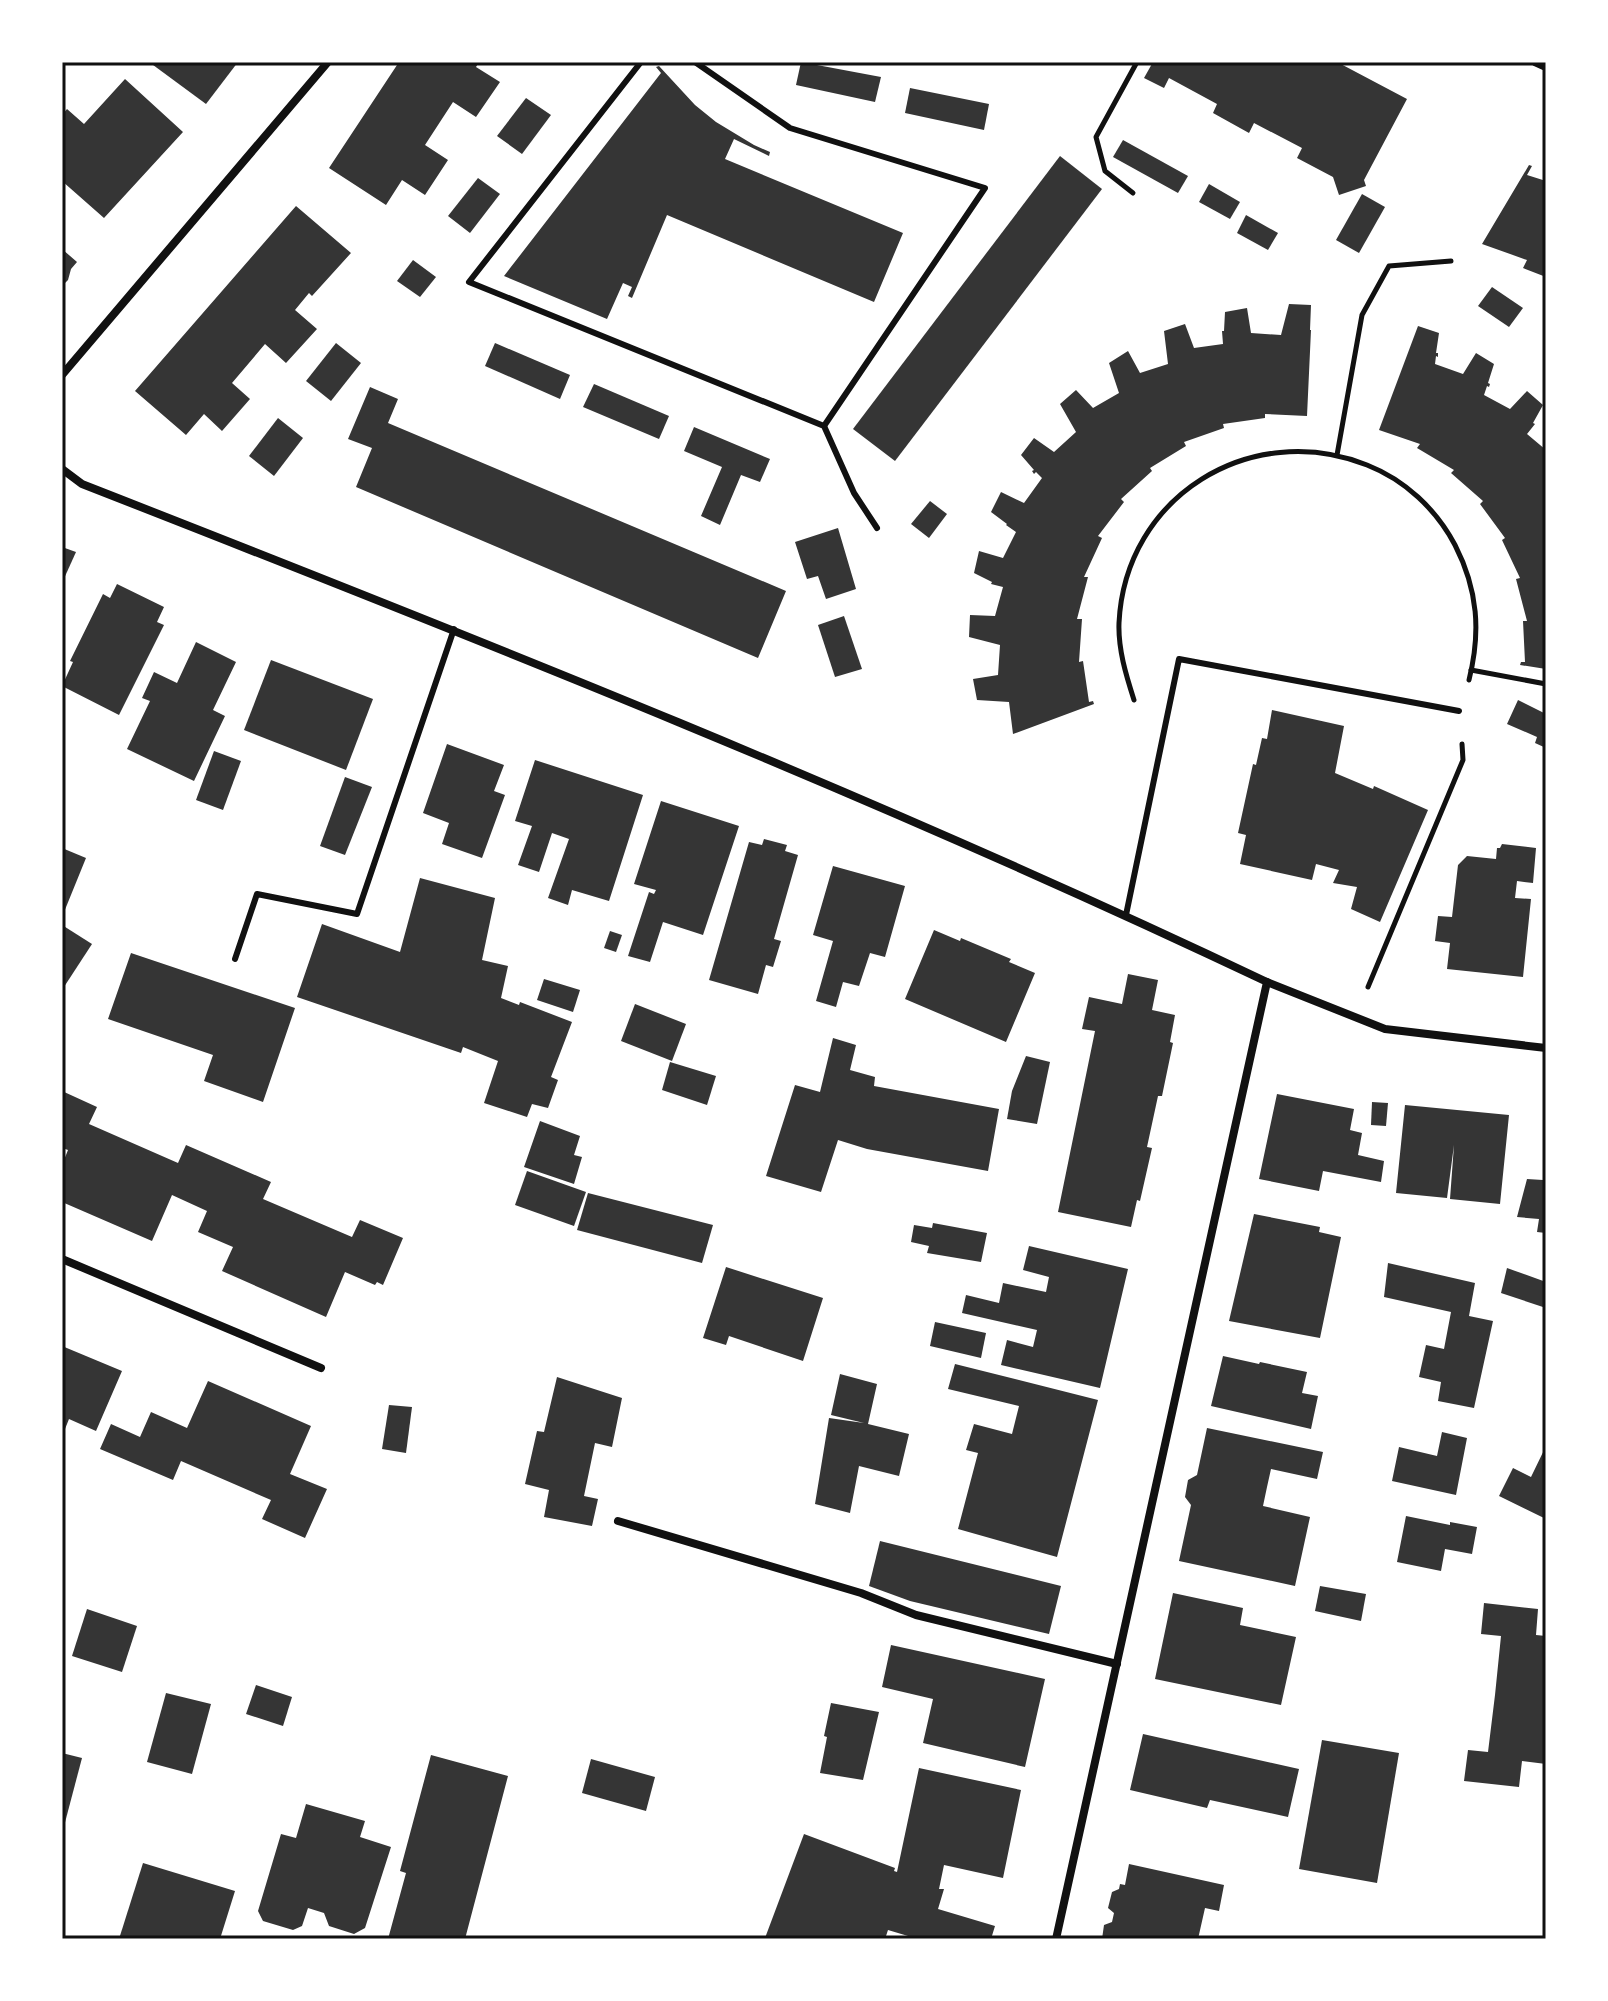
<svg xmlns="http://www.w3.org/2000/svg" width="1608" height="2001" font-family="Karla,sans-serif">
<rect width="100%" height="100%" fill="#fff"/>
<g fill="#353535">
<polygon points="149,62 238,62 206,104"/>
<polygon points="399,62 479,62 476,67 500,82 476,117 453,102 425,145 448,160 425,195 402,180 386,205 329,168"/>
<polygon points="801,62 881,77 875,102 796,85"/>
<polygon points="1153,62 1337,62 1407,99 1364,180 1366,186 1339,195 1333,177 1297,158 1302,148 1254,123 1249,133 1213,113 1217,104 1169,78 1164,88 1144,78"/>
<polygon points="659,66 695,105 716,122 754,145 770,152 769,156 734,139 725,159 903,233 874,302 667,215 632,298 628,296 632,287 623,283 607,319 504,276 661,73 656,67"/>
<polygon points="125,79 183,132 104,218 62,181 62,115 67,109 84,124"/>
<polygon points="910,88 989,104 984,130 905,113"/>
<polygon points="526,98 551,115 522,154 497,136"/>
<polygon points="1123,140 1188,176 1178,193 1113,157"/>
<polygon points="1060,156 1102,189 895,461 853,429"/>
<polygon points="1529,165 1532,166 1527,175 1546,181 1546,277 1523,268 1527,260 1482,244"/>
<polygon points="478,178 500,194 470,233 448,216"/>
<polygon points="1209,184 1240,202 1230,219 1199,202"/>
<polygon points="1362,194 1385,207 1359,253 1336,240"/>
<polygon points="296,206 351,253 312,296 309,293 295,310 317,329 286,363 265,344 232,383 250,399 222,431 204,414 186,435 135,391"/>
<polygon points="1246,215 1278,233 1268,250 1237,233"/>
<polygon points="62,249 77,262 71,269 68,280 62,286"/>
<polygon points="413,260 436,277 420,297 397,281"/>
<polygon points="1492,287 1523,308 1509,327 1478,306"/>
<polygon points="1289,304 1311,305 1310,330 1311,330 1307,416 1265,414 1265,418 1223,424 1224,428 1184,442 1186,446 1150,468 1152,471 1121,499 1124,502 1098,536 1102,538 1084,577 1088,577 1077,619 1082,619 1079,662 1083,661 1089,702 1093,701 1094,704 1013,734 1009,702 977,700 973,679 998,675 1000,645 969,637 970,615 995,616 1003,587 991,584 992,582 974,573 979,551 1003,558 1016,532 1006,525 1007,524 991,512 1001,492 1024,503 1042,478 1036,472 1034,474 1032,471 1034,470 1021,455 1034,438 1054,452 1076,432 1060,404 1076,390 1093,408 1119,393 1109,363 1128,351 1140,373 1168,364 1164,331 1185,324 1194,348 1223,344 1222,331 1224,331 1225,312 1247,308 1251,333 1281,335"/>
<polygon points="1418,326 1439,333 1436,353 1438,353 1438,357 1436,356 1435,364 1463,374 1476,353 1494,364 1488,383 1490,384 1489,387 1487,386 1484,395 1510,409 1527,391 1543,405 1533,423 1535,424 1527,434 1546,450 1546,669 1520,665 1521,662 1525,662 1523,621 1527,621 1516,579 1520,578 1502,540 1505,538 1480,504 1483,501 1451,473 1454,470 1417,448 1420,444 1379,430"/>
<polygon points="336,343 361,363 331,401 306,381"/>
<polygon points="495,343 570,375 560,399 485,366"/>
<polygon points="594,384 669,416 659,439 583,407"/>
<polygon points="370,387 398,399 388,423 786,591 758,658 356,487 372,448 348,439"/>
<polygon points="278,418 303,438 274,476 249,456"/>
<polygon points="694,427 770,459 760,482 741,475 720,525 701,516 722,467 684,451"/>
<polygon points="930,501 947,514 929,538 911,524"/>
<polygon points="838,528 856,589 826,599 818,576 807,579 795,542"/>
<polygon points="62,547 76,552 62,583"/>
<polygon points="117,584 164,607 157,622 164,625 119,715 62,686 73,662 70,661 103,594 110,598"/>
<polygon points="844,616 862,669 835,677 818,625"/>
<polygon points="196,642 236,662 213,710 225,716 194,781 127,749 150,701 142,698 154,672 177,683"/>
<polygon points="271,660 373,699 346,770 244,730"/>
<polygon points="1518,700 1546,714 1546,748 1535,743 1537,737 1507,724"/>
<polygon points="1272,710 1344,726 1335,773 1373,789 1374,786 1428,810 1380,922 1351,909 1357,887 1333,883 1339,870 1316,864 1312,880 1240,864 1246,835 1238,833 1253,764 1256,765 1262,738 1267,739"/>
<polygon points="447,744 504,765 494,791 505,795 482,858 442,844 449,823 423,813"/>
<polygon points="214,751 241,761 223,810 196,800"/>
<polygon points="535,760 643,795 609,901 572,890 568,905 548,898 569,839 552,833 539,872 518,865 532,826 515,821"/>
<polygon points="345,777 372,787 345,855 320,846"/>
<polygon points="661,801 739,826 703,935 663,922 650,962 628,956 649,892 654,894 656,890 634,884"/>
<polygon points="764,839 787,845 785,851 798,855 774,939 781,941 773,967 766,965 758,994 709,980 749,842 762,845"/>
<polygon points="1502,844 1536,848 1533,883 1517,881 1515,898 1531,899 1523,977 1447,969 1450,943 1435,941 1438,916 1452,917 1458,865 1467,856 1496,859 1497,848 1500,848"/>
<polygon points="62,848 86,858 62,917"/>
<polygon points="833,866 905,886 885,957 870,953 859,986 843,982 836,1007 816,1001 833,941 813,935"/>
<polygon points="420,878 495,898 482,960 508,966 501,998 519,1005 520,1002 572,1022 551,1077 558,1080 548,1108 532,1104 527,1117 484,1103 498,1061 463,1047 461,1053 297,997 322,924 400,952"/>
<polygon points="62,925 92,944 62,990"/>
<polygon points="934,930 960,941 961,938 1011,959 1009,962 1035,973 1006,1042 905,999"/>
<polygon points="610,931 622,935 616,952 604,948"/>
<polygon points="131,953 295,1008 263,1102 204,1081 213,1055 108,1019"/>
<polygon points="1128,974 1158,980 1152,1010 1175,1015 1170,1042 1173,1043 1162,1096 1158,1096 1147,1147 1152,1148 1140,1201 1137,1200 1131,1227 1058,1212 1095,1031 1082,1029 1089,997 1122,1004"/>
<polygon points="544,979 580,990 573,1012 537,1000"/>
<polygon points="635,1004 686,1024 672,1061 621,1041"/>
<polygon points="833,1038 856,1045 850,1070 875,1077 874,1086 999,1109 988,1171 867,1149 838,1140 821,1192 766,1176 795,1085 820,1092"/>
<polygon points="1026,1056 1050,1062 1037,1124 1007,1119 1012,1091"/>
<polygon points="670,1062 716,1076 707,1105 662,1090"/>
<polygon points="62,1091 97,1107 89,1124 178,1163 186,1145 271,1182 263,1199 352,1237 360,1220 403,1238 383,1285 377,1282 375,1285 345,1272 326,1317 222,1271 233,1247 198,1232 207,1211 172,1195 152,1241 62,1202 62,1165 68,1150 62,1148"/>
<polygon points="1277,1094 1354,1109 1350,1130 1362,1133 1358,1155 1384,1161 1381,1182 1323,1171 1319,1191 1259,1179"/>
<polygon points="1372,1102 1388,1103 1386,1126 1371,1125"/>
<polygon points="1405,1105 1509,1115 1500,1204 1450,1199 1454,1145 1447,1198 1396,1193"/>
<polygon points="540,1121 580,1136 574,1155 582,1157 574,1184 524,1167"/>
<polygon points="527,1171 586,1192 574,1226 515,1205"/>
<polygon points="1527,1179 1543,1180 1543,1185 1546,1186 1546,1233 1537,1232 1539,1219 1517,1217"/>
<polygon points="588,1193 713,1225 702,1263 577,1230"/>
<polygon points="1254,1214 1320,1227 1319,1232 1341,1237 1320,1338 1229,1321"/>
<polygon points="933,1223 987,1233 981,1262 927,1253 929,1246 911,1242 914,1225 932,1228"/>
<polygon points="1029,1246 1128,1269 1100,1388 1001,1365 1007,1340 1033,1347 1037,1330 962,1313 966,1295 999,1303 1003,1283 1046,1292 1049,1277 1023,1270"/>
<polygon points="1388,1263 1475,1283 1469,1316 1493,1321 1474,1408 1438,1401 1441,1382 1419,1377 1426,1345 1444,1349 1451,1312 1384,1297"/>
<polygon points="726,1267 823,1298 803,1361 729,1336 726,1345 703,1338"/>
<polygon points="1507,1268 1546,1282 1546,1308 1501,1293"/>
<polygon points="935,1322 986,1333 981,1358 930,1346"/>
<polygon points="62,1346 122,1371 96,1431 69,1419 65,1429 62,1428"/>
<polygon points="1223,1356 1259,1364 1260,1362 1307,1372 1302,1393 1318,1396 1311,1429 1211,1406"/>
<polygon points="955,1364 1098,1400 1057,1557 958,1529 978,1453 966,1450 974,1424 1012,1434 1019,1406 948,1389"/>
<polygon points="840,1374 877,1384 868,1424 909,1434 899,1476 859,1466 850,1513 815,1504 829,1418 864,1423 831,1415"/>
<polygon points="557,1377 622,1398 612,1447 595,1443 584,1496 598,1499 592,1526 544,1517 549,1490 525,1484 537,1431 544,1432"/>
<polygon points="208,1381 311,1426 290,1474 327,1489 305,1538 262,1519 271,1500 181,1461 173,1480 100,1449 111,1424 140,1437 151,1412 187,1428"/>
<polygon points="389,1405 412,1407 406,1453 382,1449"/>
<polygon points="1207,1428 1323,1452 1317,1479 1271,1469 1267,1487 1263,1506 1310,1517 1295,1586 1179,1561 1191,1505 1185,1497 1188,1480 1197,1475"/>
<polygon points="1442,1432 1467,1438 1456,1495 1392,1481 1399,1447 1437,1456"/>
<polygon points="1546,1446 1546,1519 1499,1496 1513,1468 1531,1477"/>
<polygon points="1406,1516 1450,1525 1450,1522 1477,1527 1472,1554 1445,1549 1441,1571 1397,1562"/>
<polygon points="880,1541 1061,1586 1049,1634 910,1601 869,1586"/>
<polygon points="1320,1586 1366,1594 1361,1621 1315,1611"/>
<polygon points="1173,1593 1243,1608 1240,1625 1296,1637 1281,1705 1155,1679"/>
<polygon points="1484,1603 1538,1609 1536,1635 1546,1636 1546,1764 1522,1761 1519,1787 1464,1781 1468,1750 1488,1752 1495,1695 1501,1636 1481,1634"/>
<polygon points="87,1609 137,1626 122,1672 72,1656"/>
<polygon points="891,1645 1045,1679 1025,1767 923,1743 933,1699 882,1687"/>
<polygon points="256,1685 292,1697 283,1726 246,1714"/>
<polygon points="166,1693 211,1704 192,1774 147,1762"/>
<polygon points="831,1703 879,1712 863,1780 820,1773 827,1737 824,1736"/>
<polygon points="1143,1734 1299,1769 1288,1817 1210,1800 1207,1808 1130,1790"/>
<polygon points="1322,1740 1399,1753 1377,1883 1299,1869"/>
<polygon points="62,1753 82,1758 63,1830 62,1830"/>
<polygon points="431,1755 508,1776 465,1939 388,1939 406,1873 400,1871"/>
<polygon points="591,1759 655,1777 646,1811 582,1793"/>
<polygon points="919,1768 1021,1790 1003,1878 944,1865 939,1889 944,1889 938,1909 995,1926 991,1939 918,1939 888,1930 885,1939 765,1938 804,1834 895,1868 894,1871 897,1872"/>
<polygon points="306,1804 365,1821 360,1837 391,1847 365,1928 354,1934 329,1926 324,1913 308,1908 302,1926 293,1930 263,1921 258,1911 281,1834 296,1838"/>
<polygon points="143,1863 235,1891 220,1939 119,1939"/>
<polygon points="1129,1864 1224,1885 1219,1911 1205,1908 1198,1939 1102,1939 1104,1925 1112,1922 1114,1913 1108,1908 1112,1892 1119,1889 1120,1884 1125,1885"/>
</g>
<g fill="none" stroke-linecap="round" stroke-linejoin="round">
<g stroke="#111" stroke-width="5">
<polyline points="1133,193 1105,171 1096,137 1137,62"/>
<polyline points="1337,455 1362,315 1389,266 1451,261"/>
<polyline points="1471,670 1546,684"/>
<path d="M1134,700C1126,675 1118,649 1119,623C1125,496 1251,419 1367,465C1405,480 1436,509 1455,545C1478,590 1481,632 1469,680"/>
<polyline points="1368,987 1463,760 1462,744"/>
</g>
<g stroke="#111" stroke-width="6">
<polyline points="641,62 469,282 824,426 854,493 877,528"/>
<polyline points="695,62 790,128 985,188 824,426"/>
<polyline points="1126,915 1179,659 1459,711"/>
<polyline points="235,959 257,894 357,914 454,629"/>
</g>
<g stroke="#111" stroke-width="8">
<polyline points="1535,62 1546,67"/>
<polyline points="62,375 328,62"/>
<path d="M62,469L82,484C481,640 880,798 1267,982L1056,1939"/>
<polyline points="1267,982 1385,1029 1546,1048"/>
<polyline points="62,1259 321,1368"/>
<polyline points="618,1521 861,1593 916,1615 1117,1664"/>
</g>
</g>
<rect width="1608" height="2001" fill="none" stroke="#ffffff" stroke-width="128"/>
<rect x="64" y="64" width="1480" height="1873" fill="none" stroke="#111" stroke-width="3"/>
</svg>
